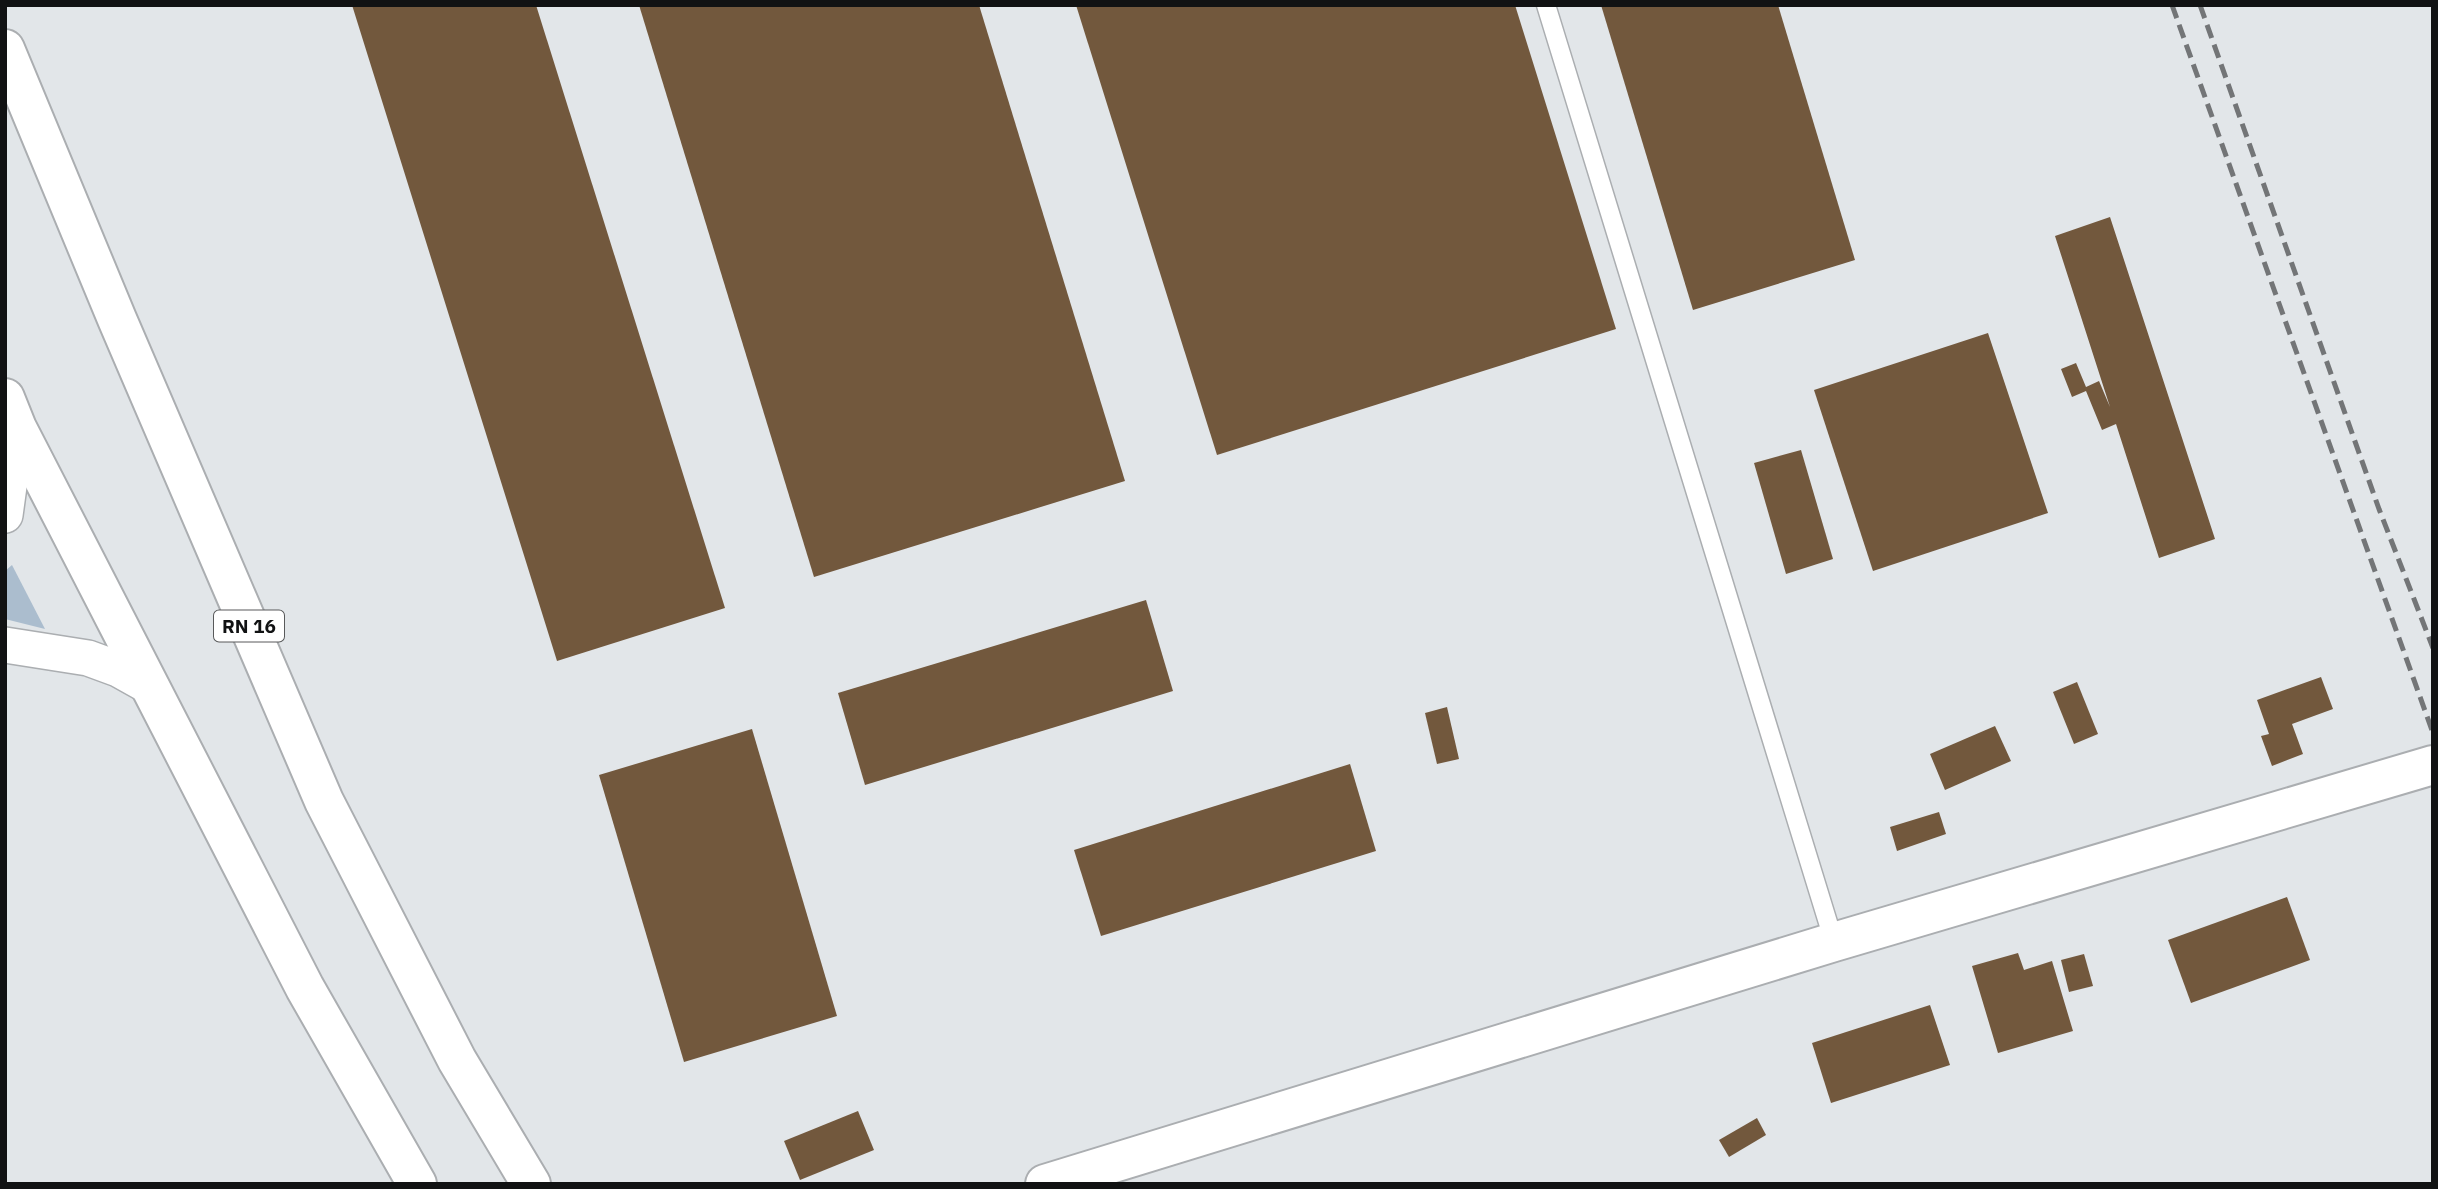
<svg xmlns="http://www.w3.org/2000/svg" width="2438" height="1189" font-family="'IBM Plex Sans',sans-serif">
<rect width="100%" height="100%" fill="#e2e6e9"/>
<polygon fill="#abbdce" points="12,565 45,629 5,619 5,571"/>
<g fill="#72583d">
<polygon points="352,5 536,5 725,608 557,661"/>
<polygon points="639,5 979,5 1125,481 814,577"/>
<polygon points="1076,5 1515,5 1616,329 1217,455"/>
<polygon points="1601,5 1778,5 1855,260 1693,310"/>
<polygon points="2110,217 2215,539 2159,558 2116,424 2102,430 2086,391 2072,397 2061,369 2076,363 2086,387 2099,381 2110,407 2055,236"/>
<polygon points="1988,333 2048,513 1873,571 1814,390"/>
<polygon points="1801,450 1833,559 1786,574 1754,463"/>
<polygon points="1146,600 1173,691 865,785 838,693"/>
<polygon points="2321,677 2333,709 2292,724 2303,754 2272,766 2261,736 2269,734 2257,700"/>
<polygon points="2077,682 2098,734 2074,744 2053,692"/>
<polygon points="1447,707 1459,759 1437,764 1425,713"/>
<polygon points="1995,726 2011,761 1945,790 1930,754"/>
<polygon points="752,729 837,1016 684,1062 599,775"/>
<polygon points="1350,764 1376,851 1101,936 1074,850"/>
<polygon points="1939,812 1946,834 1897,851 1890,827"/>
<polygon points="2287,897 2310,960 2191,1003 2168,940"/>
<polygon points="2018,953 2024,970 2052,961 2073,1031 1998,1053 1972,966"/>
<polygon points="2084,954 2093,986 2069,992 2061,960"/>
<polygon points="1930,1005 1950,1065 1831,1103 1812,1043"/>
<polygon points="858,1111 874,1150 800,1180 784,1141"/>
<polygon points="1757,1118 1766,1135 1729,1157 1719,1140"/>
</g>
<g fill="none" stroke-linecap="round" stroke-linejoin="round">
<defs>
<polyline id="service" points="1546,5 1834,942"/>
<g id="minor">
<polyline points="5,515 17,428"/>
<polyline points="5,645 88,658 118,669 152,688"/>
</g>
<polyline id="tertiary" points="1045,1184 1834,942 2433,765"/>
<g id="trunk">
<polyline points="5,49 117,319 324,801 457,1060 531,1184"/>
<polyline points="5,398 17,428 305,988 417,1184"/>
</g>
</defs>
<use href="#service" stroke="#abaeb1" stroke-width="21"/>
<use href="#minor" stroke="#abaeb1" stroke-width="38"/>
<use href="#tertiary" stroke="#abaeb1" stroke-width="42"/>
<use href="#trunk" stroke="#abaeb1" stroke-width="42"/>
<use href="#service" stroke="#fff" stroke-width="18"/>
<use href="#minor" stroke="#fff" stroke-width="35"/>
<use href="#tertiary" stroke="#fff" stroke-width="38"/>
<use href="#trunk" stroke="#fff" stroke-width="38"/>
<g stroke="#737577" stroke-width="5" stroke-dasharray="14 7" stroke-linecap="butt">
<polyline points="2172,5 2433,733"/>
<polyline points="2200,5 2379,509 2433,648"/>
</g>
</g>
<g text-anchor="middle" stroke-width="7" stroke-linejoin="round" paint-order="stroke">
<rect fill="#fff" stroke="#58595a" stroke-width="2" x="214" y="610.5" width="70" height="31" rx="5"/>
<g font-size="19" font-weight="bold" fill="#111213">
<text x="249" y="633">RN 16</text>
</g>
</g>
<rect width="2438" height="1189" fill="none" stroke="#111213" stroke-width="14"/>
</svg>
